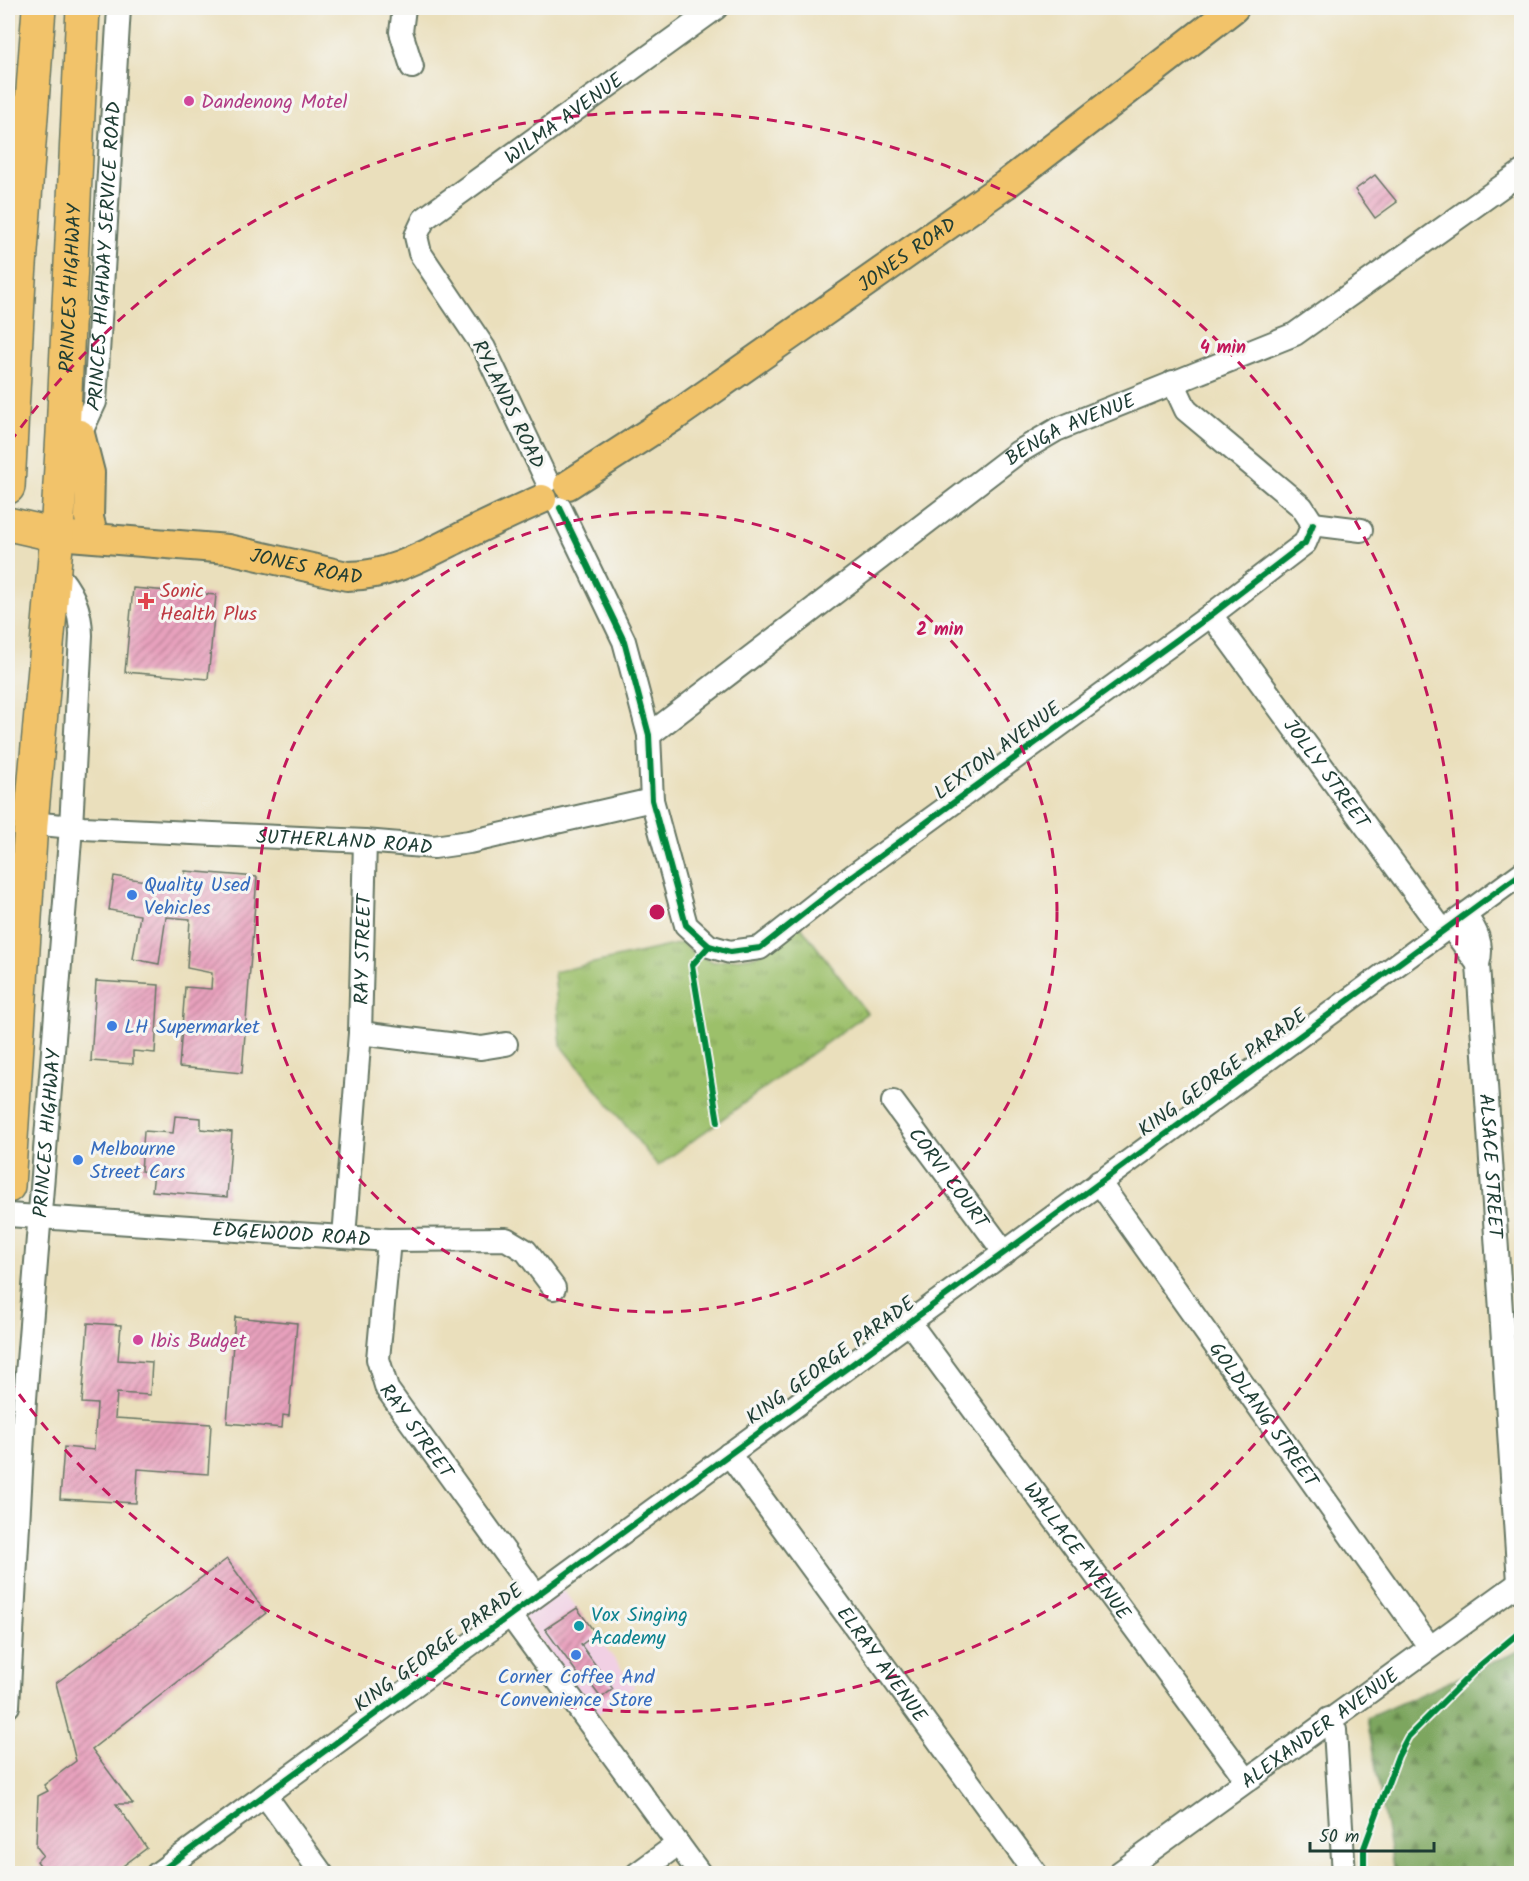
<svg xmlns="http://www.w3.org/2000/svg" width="1529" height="1881" font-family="Kalam,sans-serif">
<defs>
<pattern id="forest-firs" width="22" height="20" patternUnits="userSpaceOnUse" patternTransform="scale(1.5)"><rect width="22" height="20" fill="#7da65e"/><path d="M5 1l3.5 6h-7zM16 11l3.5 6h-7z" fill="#66884e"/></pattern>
<pattern id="park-tufts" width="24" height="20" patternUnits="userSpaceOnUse" patternTransform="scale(1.5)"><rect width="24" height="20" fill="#9cc06a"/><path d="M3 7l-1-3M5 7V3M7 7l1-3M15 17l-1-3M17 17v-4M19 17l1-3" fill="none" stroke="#7f9d58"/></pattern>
<pattern id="building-hatch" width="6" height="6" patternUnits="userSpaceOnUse" patternTransform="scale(1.5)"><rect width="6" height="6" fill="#e8a1bd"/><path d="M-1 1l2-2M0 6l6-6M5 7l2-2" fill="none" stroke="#bb849a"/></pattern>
</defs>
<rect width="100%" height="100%" fill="#f6f6f2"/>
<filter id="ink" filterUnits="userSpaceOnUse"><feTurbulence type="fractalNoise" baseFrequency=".0167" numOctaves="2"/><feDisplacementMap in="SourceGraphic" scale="12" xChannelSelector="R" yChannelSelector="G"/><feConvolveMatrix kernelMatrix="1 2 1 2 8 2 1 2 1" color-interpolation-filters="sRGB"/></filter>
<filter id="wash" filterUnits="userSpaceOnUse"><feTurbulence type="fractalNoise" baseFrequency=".008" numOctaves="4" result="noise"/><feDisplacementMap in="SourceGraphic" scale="24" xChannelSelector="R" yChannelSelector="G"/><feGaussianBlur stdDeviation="1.35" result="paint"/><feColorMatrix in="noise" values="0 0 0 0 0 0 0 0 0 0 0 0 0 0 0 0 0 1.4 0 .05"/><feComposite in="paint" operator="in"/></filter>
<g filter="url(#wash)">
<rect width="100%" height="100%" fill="#eadfbc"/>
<polygon fill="#f1d0e4" points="561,1587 635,1687 595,1716 522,1616"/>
<polygon fill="url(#forest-firs)" stroke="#4e7249" stroke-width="1.5" points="1521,1650 1521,1873 1394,1873 1367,1718"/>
<polygon fill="url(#park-tufts)" stroke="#5e7e4f" stroke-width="1.5" points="800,925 867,1013 658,1166 561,1045 554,972 682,943 695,954 714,962 756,956"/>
<g id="blocks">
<g fill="url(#building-hatch)">
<polygon points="1375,175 1397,202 1375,218 1355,190"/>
<polygon points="133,588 216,595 208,679 125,672"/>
<polygon points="185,871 257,877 242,1073 179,1067 185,987 211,989 212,973 187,968 190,919 166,917 159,964 133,959 140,915 109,910 114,876 184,887"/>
<polygon points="96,981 159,985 155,1053 133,1051 133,1064 91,1061"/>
<polygon points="175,1116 201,1118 201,1129 232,1132 227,1197 152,1191 154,1172 141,1171 144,1131 173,1133"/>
<polygon points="235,1317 297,1323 289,1416 283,1415 282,1428 227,1423"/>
<polygon points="88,1323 121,1325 118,1360 152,1362 150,1395 117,1393 115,1418 211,1424 208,1474 138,1469 136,1503 60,1499 64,1447 94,1450 97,1404 82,1403"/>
<polygon points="227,1559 266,1613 92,1749 133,1804 116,1804 147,1848 112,1874 46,1874 37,1861 43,1855 36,1846 38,1796 48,1791 44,1785 76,1761 56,1683"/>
<polygon points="577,1608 596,1634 581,1645 613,1689 601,1698 583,1674 580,1677 545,1629"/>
</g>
</g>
</g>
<g filter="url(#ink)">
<use href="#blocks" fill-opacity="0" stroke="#667664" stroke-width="1.5"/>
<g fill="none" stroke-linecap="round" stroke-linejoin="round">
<defs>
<g id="minor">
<polyline points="404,8 401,32 412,67"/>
<polyline points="1173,382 1186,410 1302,507 1313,524"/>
<path id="s1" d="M80,434L95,402L119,8"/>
<path id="s2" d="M547,481L484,348L420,253L416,236L424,219L716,8"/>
<polyline points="560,508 624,641 649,735 652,800 686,925 709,946 730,952 760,948 839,886 1211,615 1305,543 1313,524"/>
<polyline points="1313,524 1361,530"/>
<path id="s3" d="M1211,615L1443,931"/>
<path id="s4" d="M649,735L1017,453L1056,430L1295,334L1522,172"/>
<path id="s5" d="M31,823L83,828L365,841L434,847L469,842L652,800"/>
<path id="s6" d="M1465,915C1476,930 1484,944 1478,964L1519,1582"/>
<polyline points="1450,926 1478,964"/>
<polyline points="360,1033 481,1048 506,1044"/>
<path id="s7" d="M893,1102L1005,1253"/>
<path id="s8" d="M1099,1182L1429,1646"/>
<path id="s9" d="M8,1215L389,1240L506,1239L526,1251L554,1288"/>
<path id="s10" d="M344,1237L360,1033L365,841"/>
<path id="s11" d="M389,1240L378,1359L387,1389L536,1595"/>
<path id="s12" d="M909,1322L1246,1779"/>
<path id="s13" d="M729,1454L1036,1874"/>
<polyline points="510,1615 700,1874"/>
<path id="s14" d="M8,1706L25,1399L71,827L81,635C81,608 71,589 53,569"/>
<polyline points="1329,1719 1335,1730 1344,1874"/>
<polyline points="265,1795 322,1874"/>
<polyline points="157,1874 1522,873"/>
<polyline points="637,1874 678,1844"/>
<path id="s15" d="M1118,1874L1522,1581"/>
</g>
<g id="major">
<polyline points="63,433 80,434 90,473 89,518 94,537"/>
<path id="s16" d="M568,485L678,414L1005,185L1234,8"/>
<path id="s17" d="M57,535L228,549L347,576C389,576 425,555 461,537C488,524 515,511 542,499"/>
</g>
<g id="highway">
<polyline points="8,487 19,279 39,8"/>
<polyline points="8,524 57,535"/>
<path id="s18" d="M8,1186L31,823L57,535L63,433L83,8"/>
</g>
</defs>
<use href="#minor" stroke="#667664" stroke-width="26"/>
<use href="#major" stroke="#667664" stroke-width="32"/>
<use href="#highway" stroke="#667664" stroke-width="36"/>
<use href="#minor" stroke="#fff" stroke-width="22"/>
<use href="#major" stroke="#f2c36a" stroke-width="28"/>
<use href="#highway" stroke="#f2c36a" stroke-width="33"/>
<defs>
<g id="cycleway">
<polyline points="560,508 624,641 649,735 652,800 686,925 709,946 730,952 760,948 839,886 1211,615 1305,543 1313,524"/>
<polyline points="709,946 692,965 718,1122"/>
<polyline points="157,1874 1522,873"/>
<polyline points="1364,1874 1364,1848 1398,1756 1408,1737 1478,1667 1522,1630"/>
</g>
</defs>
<use href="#cycleway" stroke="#f6f6f2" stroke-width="10"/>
<use href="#cycleway" stroke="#00873e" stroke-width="6"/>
</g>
</g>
<g fill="none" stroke="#c2185b" stroke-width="3" stroke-dasharray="10 8">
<circle cx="657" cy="912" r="400"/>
<path d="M10 442A800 800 0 1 1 10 1382"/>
</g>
<g fill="#d1479c" stroke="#f6f6f2" stroke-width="2">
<circle cx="189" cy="101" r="6"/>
<circle cx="138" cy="1340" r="6"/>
</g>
<path fill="#e0444e" stroke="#f6f6f2" stroke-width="2" d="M143 592h6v6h6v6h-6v6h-6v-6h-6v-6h6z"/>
<g fill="#3f7fe0" stroke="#f6f6f2" stroke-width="2">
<circle cx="132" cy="895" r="6"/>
<circle cx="112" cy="1026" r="6"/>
<circle cx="78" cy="1160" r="6"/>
<circle cx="576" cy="1655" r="6"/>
</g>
<circle fill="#0f9aa8" stroke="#f6f6f2" stroke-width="2" cx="579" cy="1626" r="6"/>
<g text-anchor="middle" stroke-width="6" stroke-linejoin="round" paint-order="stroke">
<g font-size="20" fill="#b23c85" stroke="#f6f6f2" text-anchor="start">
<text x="201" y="108">Dandenong Motel</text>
<text x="150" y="1347">Ibis Budget</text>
</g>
<g font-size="20" fill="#1f3d34" stroke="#f6f6f2">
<text dy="7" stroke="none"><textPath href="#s2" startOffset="470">WILMA AVENUE</textPath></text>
<text dy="7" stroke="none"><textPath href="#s16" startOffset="410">JONES ROAD</textPath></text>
<text dy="7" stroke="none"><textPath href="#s1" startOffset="182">PRINCES HIGHWAY SERVICE ROAD</textPath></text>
<text dy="7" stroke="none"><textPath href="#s18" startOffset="900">PRINCES HIGHWAY</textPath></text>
<text transform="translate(509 404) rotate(64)" y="7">RYLANDS ROAD</text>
<text dy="7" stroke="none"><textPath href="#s4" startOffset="522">BENGA AVENUE</textPath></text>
<text dy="7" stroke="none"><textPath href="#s17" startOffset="252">JONES ROAD</textPath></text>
<text transform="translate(997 750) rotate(-36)" y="7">LEXTON AVENUE</text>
<text dy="7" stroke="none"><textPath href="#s3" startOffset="196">JOLLY STREET</textPath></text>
<text dy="7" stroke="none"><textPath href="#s5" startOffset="314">SUTHERLAND ROAD</textPath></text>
<text dy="7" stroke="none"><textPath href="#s10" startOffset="288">RAY STREET</textPath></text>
<text transform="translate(1222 1072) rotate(-36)" y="7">KING GEORGE PARADE</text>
<text dy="7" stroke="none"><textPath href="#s14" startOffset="574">PRINCES HIGHWAY</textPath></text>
<text dy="7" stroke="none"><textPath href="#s6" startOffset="255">ALSACE STREET</textPath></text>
<text dy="7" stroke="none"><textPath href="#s7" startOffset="94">CORVI COURT</textPath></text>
<text dy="7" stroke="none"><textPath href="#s9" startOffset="284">EDGEWOOD ROAD</textPath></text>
<text transform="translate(830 1360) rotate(-36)" y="7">KING GEORGE PARADE</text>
<text dy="7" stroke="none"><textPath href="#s8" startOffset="285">GOLDLANG STREET</textPath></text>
<text dy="7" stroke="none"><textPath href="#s11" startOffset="202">RAY STREET</textPath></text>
<text dy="7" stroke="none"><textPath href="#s12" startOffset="284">WALLACE AVENUE</textPath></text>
<text transform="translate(438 1647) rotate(-36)" y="7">KING GEORGE PARADE</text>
<text dy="7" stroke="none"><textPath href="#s13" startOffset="260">ELRAY AVENUE</textPath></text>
<text dy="7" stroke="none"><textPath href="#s15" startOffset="249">ALEXANDER AVENUE</textPath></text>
</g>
<g font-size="20" fill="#be3a42" stroke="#f6f6f2" text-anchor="start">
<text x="160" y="597">Sonic<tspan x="160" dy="23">Health Plus</tspan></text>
</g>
<g font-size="20" fill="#366cbe" stroke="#f6f6f2" text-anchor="start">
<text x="144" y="891">Quality Used<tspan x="144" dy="23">Vehicles</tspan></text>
<text x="124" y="1033">LH Supermarket</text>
<text x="90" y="1155">Melbourne<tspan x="90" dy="23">Street Cars</tspan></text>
<text x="576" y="1683" text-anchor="middle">Corner Coffee And<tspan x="576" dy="23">Convenience Store</tspan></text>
</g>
<g font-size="20" fill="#0d838f" stroke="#f6f6f2" text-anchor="start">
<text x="591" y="1621">Vox Singing<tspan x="591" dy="23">Academy</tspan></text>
</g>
</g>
<circle cx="657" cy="912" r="9" fill="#c2185b" stroke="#f6f6f2" stroke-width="3"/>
<g font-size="18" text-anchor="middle" font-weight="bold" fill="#c2185b" stroke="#f6f6f2" stroke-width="6" stroke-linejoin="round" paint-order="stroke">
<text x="1223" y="353">4 min</text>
<text x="940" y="635">2 min</text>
</g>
<rect width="1529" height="1881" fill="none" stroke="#f6f6f2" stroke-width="30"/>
<path d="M1310 1842v9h124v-9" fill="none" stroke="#1f3d34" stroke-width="3"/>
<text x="1319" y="1842" font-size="18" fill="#1f3d34" stroke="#f6f6f2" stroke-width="4.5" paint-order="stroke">50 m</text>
</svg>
